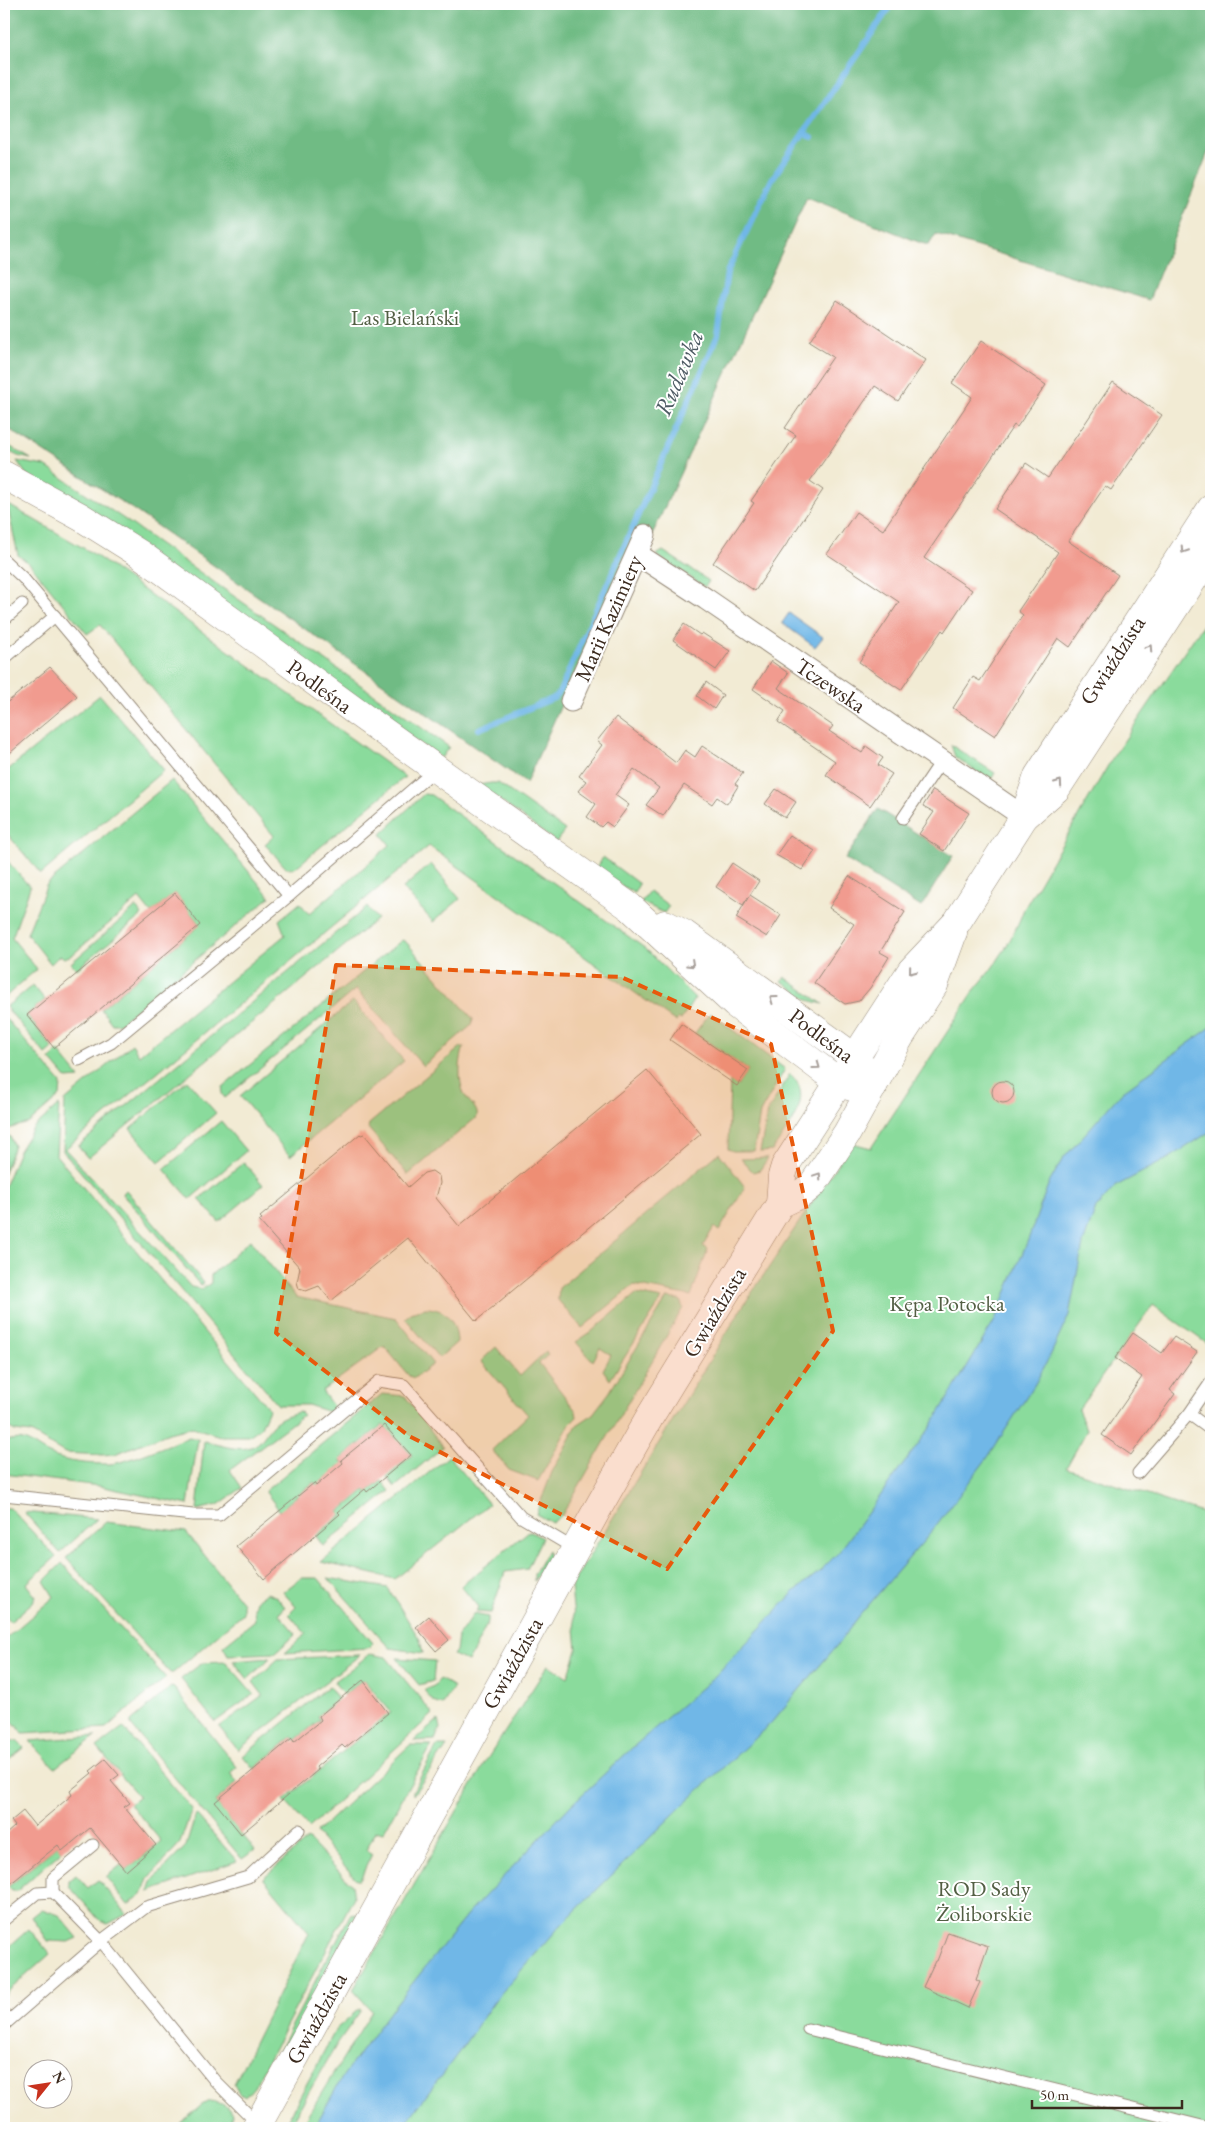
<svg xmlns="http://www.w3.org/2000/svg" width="1215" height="2132" font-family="'EB Garamond',serif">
<rect width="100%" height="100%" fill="#fff"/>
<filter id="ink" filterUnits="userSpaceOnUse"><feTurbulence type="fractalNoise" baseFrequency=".02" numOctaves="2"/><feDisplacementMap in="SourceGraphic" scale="10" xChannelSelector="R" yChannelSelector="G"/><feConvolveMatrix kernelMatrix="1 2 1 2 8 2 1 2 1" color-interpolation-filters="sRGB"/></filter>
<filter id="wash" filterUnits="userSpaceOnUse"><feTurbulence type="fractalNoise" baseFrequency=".0096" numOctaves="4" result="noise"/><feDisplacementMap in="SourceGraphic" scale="20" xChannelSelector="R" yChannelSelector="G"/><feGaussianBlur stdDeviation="1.12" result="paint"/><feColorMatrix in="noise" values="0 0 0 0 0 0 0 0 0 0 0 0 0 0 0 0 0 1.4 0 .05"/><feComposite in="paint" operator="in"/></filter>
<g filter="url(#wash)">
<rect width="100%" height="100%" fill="#f2ebd4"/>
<g fill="#8adb9c" stroke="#62825d">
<polygon points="4,443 31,459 18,456 4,449"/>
<polygon points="17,461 45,466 124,519 449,747 441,758 26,474"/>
<polygon points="7,504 92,553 405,777 295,868 286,868 265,844 274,836 100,625 87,634 30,564 18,555"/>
<polygon points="663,551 709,581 705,587 656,555"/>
<path d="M1211,613V1337L1206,1343L1153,1305L1078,1410L1087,1430L1066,1468L1211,1516V2128H300L372,2011L353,1990L486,1761L548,1665L568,1677L577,1650L571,1586L743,1306L852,1143L871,1148L976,988C997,964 1013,939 1024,909L1113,757Z"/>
<polygon points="100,695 164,770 41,874 4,830 4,773"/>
<polygon points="951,745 995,773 990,781 955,757"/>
<polygon points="172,780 270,897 119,1024 112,1024 101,1009 200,925 175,893 151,913 139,898 72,955 64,958 60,955 51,964 27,934 47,884"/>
<polygon points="491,783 498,783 565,830 556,842 479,785"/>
<polygon points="424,794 431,795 646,949 695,998 681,1020 678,1018 676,1022 429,846 65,1149 191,1287 202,1289 211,1283 211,1275 250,1240 296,1297 396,1318 433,1364 414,1378 409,1376 384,1346 322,1391 335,1409 329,1412 308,1405 278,1405 63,1151 65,1101 132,1044 139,1055 285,935 279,920 300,903 309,914 390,845 381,834"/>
<polygon points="4,857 30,887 12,938 37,969 4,998"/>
<polygon points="603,857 639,884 634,893 596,870"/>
<polygon points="431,864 460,899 433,922 403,888"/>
<polygon points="649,891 669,906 664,913 641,902"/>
<polygon points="136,907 142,915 77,969 71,963"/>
<polygon points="367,907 377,919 88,1158 78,1146"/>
<polygon points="402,940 406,942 473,1019 472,1025 423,1066 356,989 225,1098 222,1094 223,1087 229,1082"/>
<polygon points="785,977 823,1004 808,1000 782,981"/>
<polygon points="33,985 45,1000 27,1015 53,1049 46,1055 6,1007"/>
<polygon points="353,1001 404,1061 290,1156 240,1096"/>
<polygon points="710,1013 785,1069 760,1113 754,1151 733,1151 728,1149 730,1081 737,1086 748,1070 695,1033"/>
<polygon points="4,1019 8,1021 61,1083 60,1096 29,1123 4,1130"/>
<path d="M461,1047H464C459,1061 458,1079 464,1094C468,1102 479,1108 477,1117L408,1175L368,1128L369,1124Z"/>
<polygon points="58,1051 80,1078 67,1079 50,1059"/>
<path d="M790,1074C817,1097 786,1129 772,1151L760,1152L768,1111Z"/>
<polygon points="187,1080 216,1113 159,1162 130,1129"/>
<polygon points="59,1105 56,1155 269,1409 261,1427 249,1436 220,1436 192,1427 169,1433 115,1454 102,1455 65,1453 31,1433 15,1431 4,1425 4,1187 19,1151 34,1127"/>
<polygon points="221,1121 246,1151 190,1199 164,1169"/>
<polygon points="10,1136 14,1146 4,1173 4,1137"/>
<polygon points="719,1153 745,1187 719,1231 714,1227 703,1246 708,1249 691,1296 634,1285 582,1328 558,1300 559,1288"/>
<polygon points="768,1158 760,1170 753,1172 741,1159"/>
<polygon points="244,1162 263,1185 219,1222 199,1199"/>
<polygon points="126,1190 204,1283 200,1285 122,1193"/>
<polygon points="636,1294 662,1299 610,1380 603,1370 611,1355 600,1348 593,1361 576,1342 591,1332"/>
<polygon points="667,1298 680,1300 683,1308 562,1515 552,1523 536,1514 552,1472 577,1425 592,1415 609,1393"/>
<path d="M425,1308C447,1308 456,1322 457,1342L439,1358L405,1318L411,1313Z"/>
<polygon points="496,1347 520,1376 546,1351 548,1355 539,1363 576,1411 577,1417 570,1424 538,1481 509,1470 492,1450 528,1415 481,1361"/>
<polygon points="382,1394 405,1396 443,1447 395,1487 387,1477 412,1455 383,1424 340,1460 343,1463 317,1485 314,1482 287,1504 282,1514 265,1491"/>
<path d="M300,1412L303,1415L230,1470L242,1488L218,1505L197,1510L204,1441C218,1444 237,1452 251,1447C261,1444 266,1433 272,1425C280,1417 290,1414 300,1412Z"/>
<path d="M189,1437L198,1439L188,1505L99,1486L4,1474V1442C27,1434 31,1446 49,1454C67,1463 90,1464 109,1464C124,1464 172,1443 189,1437Z"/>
<polygon points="449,1456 489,1504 395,1579 321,1562"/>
<polygon points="382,1481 390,1491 323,1546 316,1536 341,1515 339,1512 365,1490 367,1492"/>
<polygon points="4,1508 10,1508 56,1557 26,1584 36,1597 34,1601 10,1622 4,1613 4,1573 8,1569 4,1563"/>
<polygon points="24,1512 97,1519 60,1553"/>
<polygon points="106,1522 186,1532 243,1603 243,1613 173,1673 170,1673 66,1558"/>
<polygon points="529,1531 542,1538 527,1569 505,1572 491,1613 476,1612 478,1607 461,1586"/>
<polygon points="548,1550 549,1555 534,1581 534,1574"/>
<polygon points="62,1563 166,1678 106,1728 23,1733 4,1712 4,1640 54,1597 44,1581"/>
<polygon points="301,1578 318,1578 373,1643 368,1648 285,1653 306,1634 289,1614 296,1607 283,1592"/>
<polygon points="328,1578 388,1588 420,1640 423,1653 390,1648"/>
<polygon points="267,1593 277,1597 285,1607 279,1614 296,1634 275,1653 228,1655 223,1646 255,1620 254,1609 256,1600"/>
<polygon points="474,1614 488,1617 488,1622 468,1662 453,1655 456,1651 458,1636"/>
<polygon points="370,1654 386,1657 433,1714 309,1828 284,1800 391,1712 363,1679 344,1695 334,1682"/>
<polygon points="360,1655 238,1750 219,1727 263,1695 253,1682 278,1659"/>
<polygon points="270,1658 248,1679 233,1661"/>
<polygon points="397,1658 435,1661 433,1681 419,1685"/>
<polygon points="226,1662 254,1694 215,1722 181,1679 202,1663"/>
<path d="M440,1679L454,1687L443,1704C434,1706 429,1696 424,1690L434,1686Z"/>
<polygon points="329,1686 338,1699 318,1716 320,1720 295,1740 292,1737 254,1769 243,1756"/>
<polygon points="171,1687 174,1688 237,1767 230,1773 237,1782 215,1802 255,1850 242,1859 131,1725 131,1721"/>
<polygon points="438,1720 440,1728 435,1740 414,1741"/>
<polygon points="123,1727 192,1809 180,1843 148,1879 142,1894 128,1905 106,1877 121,1865 126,1871 161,1841 130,1804 139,1797 97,1747"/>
<polygon points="96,1736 55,1768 30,1741"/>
<polygon points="4,1741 17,1741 24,1748 4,1764"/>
<polygon points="410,1745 432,1745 383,1833 376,1831 366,1850 372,1854 360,1879 356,1879 316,1833"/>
<polygon points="437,1746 447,1746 413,1795 413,1791"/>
<polygon points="196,1814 237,1861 149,1892 153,1880 186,1846"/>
<polygon points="308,1839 352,1885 354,1897 254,2087 245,2097 239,2093 234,2084 309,1933 263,1878"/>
<polygon points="58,1845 62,1851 17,1891 12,1891 8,1887"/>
<polygon points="76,1875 88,1888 98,1880 127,1914 108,1924 101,1922 69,1886 69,1881"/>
<polygon points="42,1909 59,1915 78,1938 69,1942 48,1941 32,1917"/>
<polygon points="357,1914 263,2093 257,2097 259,2088 350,1915"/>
<polygon points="29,1929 50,1954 4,1995 4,1951"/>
<polygon points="359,2009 361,2010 337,2044 288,2128 283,2128 336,2029"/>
<path d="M209,2101C220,2102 226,2105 233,2114L229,2128H175L202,2105Z"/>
</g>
<g fill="#6fbb84" stroke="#557251">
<polygon points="4,4 1211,4 1211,145 1149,300 936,234 929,245 921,243 807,197 652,535 637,529 605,608 526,783 134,510 4,426"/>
<polygon points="878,809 953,856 921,907 845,859"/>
</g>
<g fill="#70b7e7" stroke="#567082">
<polygon points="789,613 823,637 815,647 782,623"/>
<polygon points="1211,1027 1211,1131 1171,1157 1116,1186 1096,1208 1083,1244 1069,1315 1051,1354 1035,1384 988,1457 928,1536 860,1615 834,1649 771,1723 683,1805 562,1924 495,2000 459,2052 402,2128 314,2128 343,2076 395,2005 468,1914 571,1805 632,1748 715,1676 794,1592 819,1572 839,1552 930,1428 995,1320 1028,1240 1048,1185 1062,1160 1122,1092"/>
</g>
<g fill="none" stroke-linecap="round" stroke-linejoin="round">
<g stroke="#70b7e7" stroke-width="6">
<polyline points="804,132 812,137"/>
<polyline points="479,729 554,698 559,693 718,335 727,272 772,179 892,4"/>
</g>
</g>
<g id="blocks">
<g fill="#f19b8f">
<polygon points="837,300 926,360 898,401 875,386 810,481 823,490 755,591 713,563 754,503 751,501 796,435 785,428 833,357 809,342"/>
<polygon points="981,341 1046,385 1017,427 1014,425 924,558 972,590 944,632 942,630 901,690 859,662 899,602 827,554 856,512 883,530 972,397 952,383"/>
<polygon points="1113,382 1162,415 1111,490 1105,486 1068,541 1118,575 1070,647 1058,638 995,736 953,708 973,677 980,681 1023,615 1018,611 1058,552 995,509 1026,463 1048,478"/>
<polygon points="684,624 700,635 702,633 730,651 716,670 673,640"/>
<polygon points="771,661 788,673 778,688 833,726 829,731 862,753 866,746 883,758 878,765 892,774 870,806 826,775 835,761 778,722 785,711 753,689"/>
<polygon points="50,667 77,696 4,758 4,705"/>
<polygon points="706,682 723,695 714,709 697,696"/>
<polygon points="616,717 676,763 685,750 695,757 702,746 743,773 735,784 738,786 727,804 717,797 712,804 684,785 663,816 646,805 659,788 634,769 615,795 629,805 613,827 606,822 601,827 587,817 596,804 578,791 586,781 579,776 602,745 597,741"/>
<polygon points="776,789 796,802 785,818 765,804"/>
<polygon points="933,790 969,813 944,851 919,834 934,812 923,806"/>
<polygon points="790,835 815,851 802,870 776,855"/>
<polygon points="732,863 759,881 750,895 781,915 767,937 736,918 749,896 743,905 716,887"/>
<polygon points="849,876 905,912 880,952 889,957 870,988 859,1001 845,1004 814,983 854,924 829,908"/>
<polygon points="175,893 200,925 54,1048 27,1015"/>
<polygon points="681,1024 748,1070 737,1086 670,1040"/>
<polygon points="647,1070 701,1134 476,1321 408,1238 331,1301 319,1286 306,1291 299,1289 297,1282 300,1268 259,1221 262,1219 260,1217 360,1134 361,1135 364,1134 408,1187 424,1173 432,1171 439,1176 440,1183 436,1198 459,1226"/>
<circle cx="1003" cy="1092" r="11"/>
<polygon points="1133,1333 1162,1353 1174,1337 1197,1352 1170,1390 1175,1394 1131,1455 1102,1435 1142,1377 1115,1358"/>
<polygon points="384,1425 411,1455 367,1492 365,1489 338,1512 340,1514 264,1579 236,1546 314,1483 316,1486 343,1463 341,1460"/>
<polygon points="429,1616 449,1640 436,1651 416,1627"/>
<polygon points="363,1680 388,1713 345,1748 342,1745 316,1767 318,1770 241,1834 215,1802 292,1738 294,1742 321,1720 319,1716"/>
<polygon points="105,1759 119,1775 111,1781 130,1803 124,1807 156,1845 126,1871 90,1828 62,1851 58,1845 4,1889 4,1836 15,1826 11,1821 23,1811 35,1826 72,1795 70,1791 92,1773 90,1771"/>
<polygon points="948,1932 988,1946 976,1980 980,1982 968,2008 923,1987 935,1961 937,1961"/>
</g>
</g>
</g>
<g filter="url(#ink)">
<use href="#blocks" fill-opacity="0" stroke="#968a79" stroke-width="1"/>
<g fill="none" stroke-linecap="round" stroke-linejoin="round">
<defs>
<g id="service">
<polyline points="4,560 23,578 289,896"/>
<polyline points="4,620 22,604"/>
<polyline points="4,659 55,616"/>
<polyline points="903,818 942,760"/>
<polyline points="79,1060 111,1043 289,896 436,769"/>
<polyline points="1189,1414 1211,1430"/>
<polyline points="1138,1473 1189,1414 1211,1382"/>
<polyline points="4,1495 193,1515 219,1515 379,1381 404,1385 521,1517 575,1549"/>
<polyline points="53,1892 53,1878 93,1845"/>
<polyline points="4,1920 37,1893 53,1892 101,1941 215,2081 258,2124"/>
<polyline points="4,2025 101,1941 146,1907 248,1877 299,1830"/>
<polyline points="808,2029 1210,2128"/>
</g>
<g id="minor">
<polyline points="637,554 706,599 1024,817"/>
<polyline points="571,701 645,535"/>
</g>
<g id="tertiary">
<path d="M4,475L81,517L140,554L359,714L630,907L735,1004L839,1082C851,1088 860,1089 873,1087"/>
<polyline points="1025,816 1056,789 1211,552"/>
<polyline points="665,924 684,934 855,1058 867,1073"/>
<polyline points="780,1204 801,1194 813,1184 847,1133 900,1037 934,985 953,933"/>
<polyline points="256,2128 598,1508 649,1418 780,1204 782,1176 785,1166 911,971 957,922 1024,817 1038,776 1211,509"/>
</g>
</defs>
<use href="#service" stroke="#968a79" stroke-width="13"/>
<use href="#minor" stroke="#968a79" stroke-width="23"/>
<use href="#tertiary" stroke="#968a79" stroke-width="29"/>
<use href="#service" stroke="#fff" stroke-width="11"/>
<use href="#minor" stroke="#fff" stroke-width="21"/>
<use href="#tertiary" stroke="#fff" stroke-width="28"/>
</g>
<defs><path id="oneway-chevron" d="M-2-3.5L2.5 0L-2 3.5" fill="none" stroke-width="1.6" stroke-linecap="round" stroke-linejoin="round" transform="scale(1.25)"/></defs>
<g stroke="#a79f9a">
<use href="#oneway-chevron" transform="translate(1184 550) rotate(123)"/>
<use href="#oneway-chevron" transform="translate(1149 648) rotate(-57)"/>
<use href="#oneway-chevron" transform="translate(1059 783) rotate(-55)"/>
<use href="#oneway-chevron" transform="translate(691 964) rotate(43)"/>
<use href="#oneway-chevron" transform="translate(912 971) rotate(129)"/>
<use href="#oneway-chevron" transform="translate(773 999) rotate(-144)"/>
<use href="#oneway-chevron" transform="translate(817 1066) rotate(36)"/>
<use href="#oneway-chevron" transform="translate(818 1176) rotate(-56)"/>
</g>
</g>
<path fill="#e8590c" fill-opacity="0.2" stroke="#e8590c" stroke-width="4" stroke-dasharray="10 6" stroke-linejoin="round" d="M336,965L621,977L771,1044L833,1331L667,1569L409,1436L276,1333Z"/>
<g text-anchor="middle" stroke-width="4" stroke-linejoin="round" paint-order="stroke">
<g font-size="22" fill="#535f44" stroke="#fff">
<text x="405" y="325">Las Bielański</text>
<text x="947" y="1311">Kępa Potocka</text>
<text x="984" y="1896">ROD Sady<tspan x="984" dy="25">Żoliborskie</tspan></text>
</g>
<g font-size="22" fill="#3b2a1e" stroke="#fff">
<text transform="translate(608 618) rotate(-66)" y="8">Marii Kazimiery</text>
<text transform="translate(1112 660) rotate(-57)" y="8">Gwiaździsta</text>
<text transform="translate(831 685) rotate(34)" y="8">Tczewska</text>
<text transform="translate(320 686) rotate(36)" y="8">Podleśna</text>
<text transform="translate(822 1035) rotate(37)" y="8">Podleśna</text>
<text transform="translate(714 1312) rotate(-59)" y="8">Gwiaździsta</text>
<text transform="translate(512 1663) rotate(-61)" y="8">Gwiaździsta</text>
<text transform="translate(316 2018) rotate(-61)" y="8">Gwiaździsta</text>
</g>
<g font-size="24" font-style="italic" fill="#4e5b64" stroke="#fff">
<text transform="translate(679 373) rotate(-67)" y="8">Rudawka</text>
</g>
</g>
<rect width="1215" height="2132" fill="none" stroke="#fff" stroke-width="20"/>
<g transform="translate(48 2084) rotate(60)"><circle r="24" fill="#ffffff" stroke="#b1aaa5"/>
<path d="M0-4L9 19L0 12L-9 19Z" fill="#c8321e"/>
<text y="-8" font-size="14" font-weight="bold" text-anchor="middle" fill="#3b2a1e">N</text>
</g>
<path d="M1032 2100v8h150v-8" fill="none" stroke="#3b2a1e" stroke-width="2.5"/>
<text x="1040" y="2100" font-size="15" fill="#3b2a1e" stroke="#ffffff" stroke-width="4" paint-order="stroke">50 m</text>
</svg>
